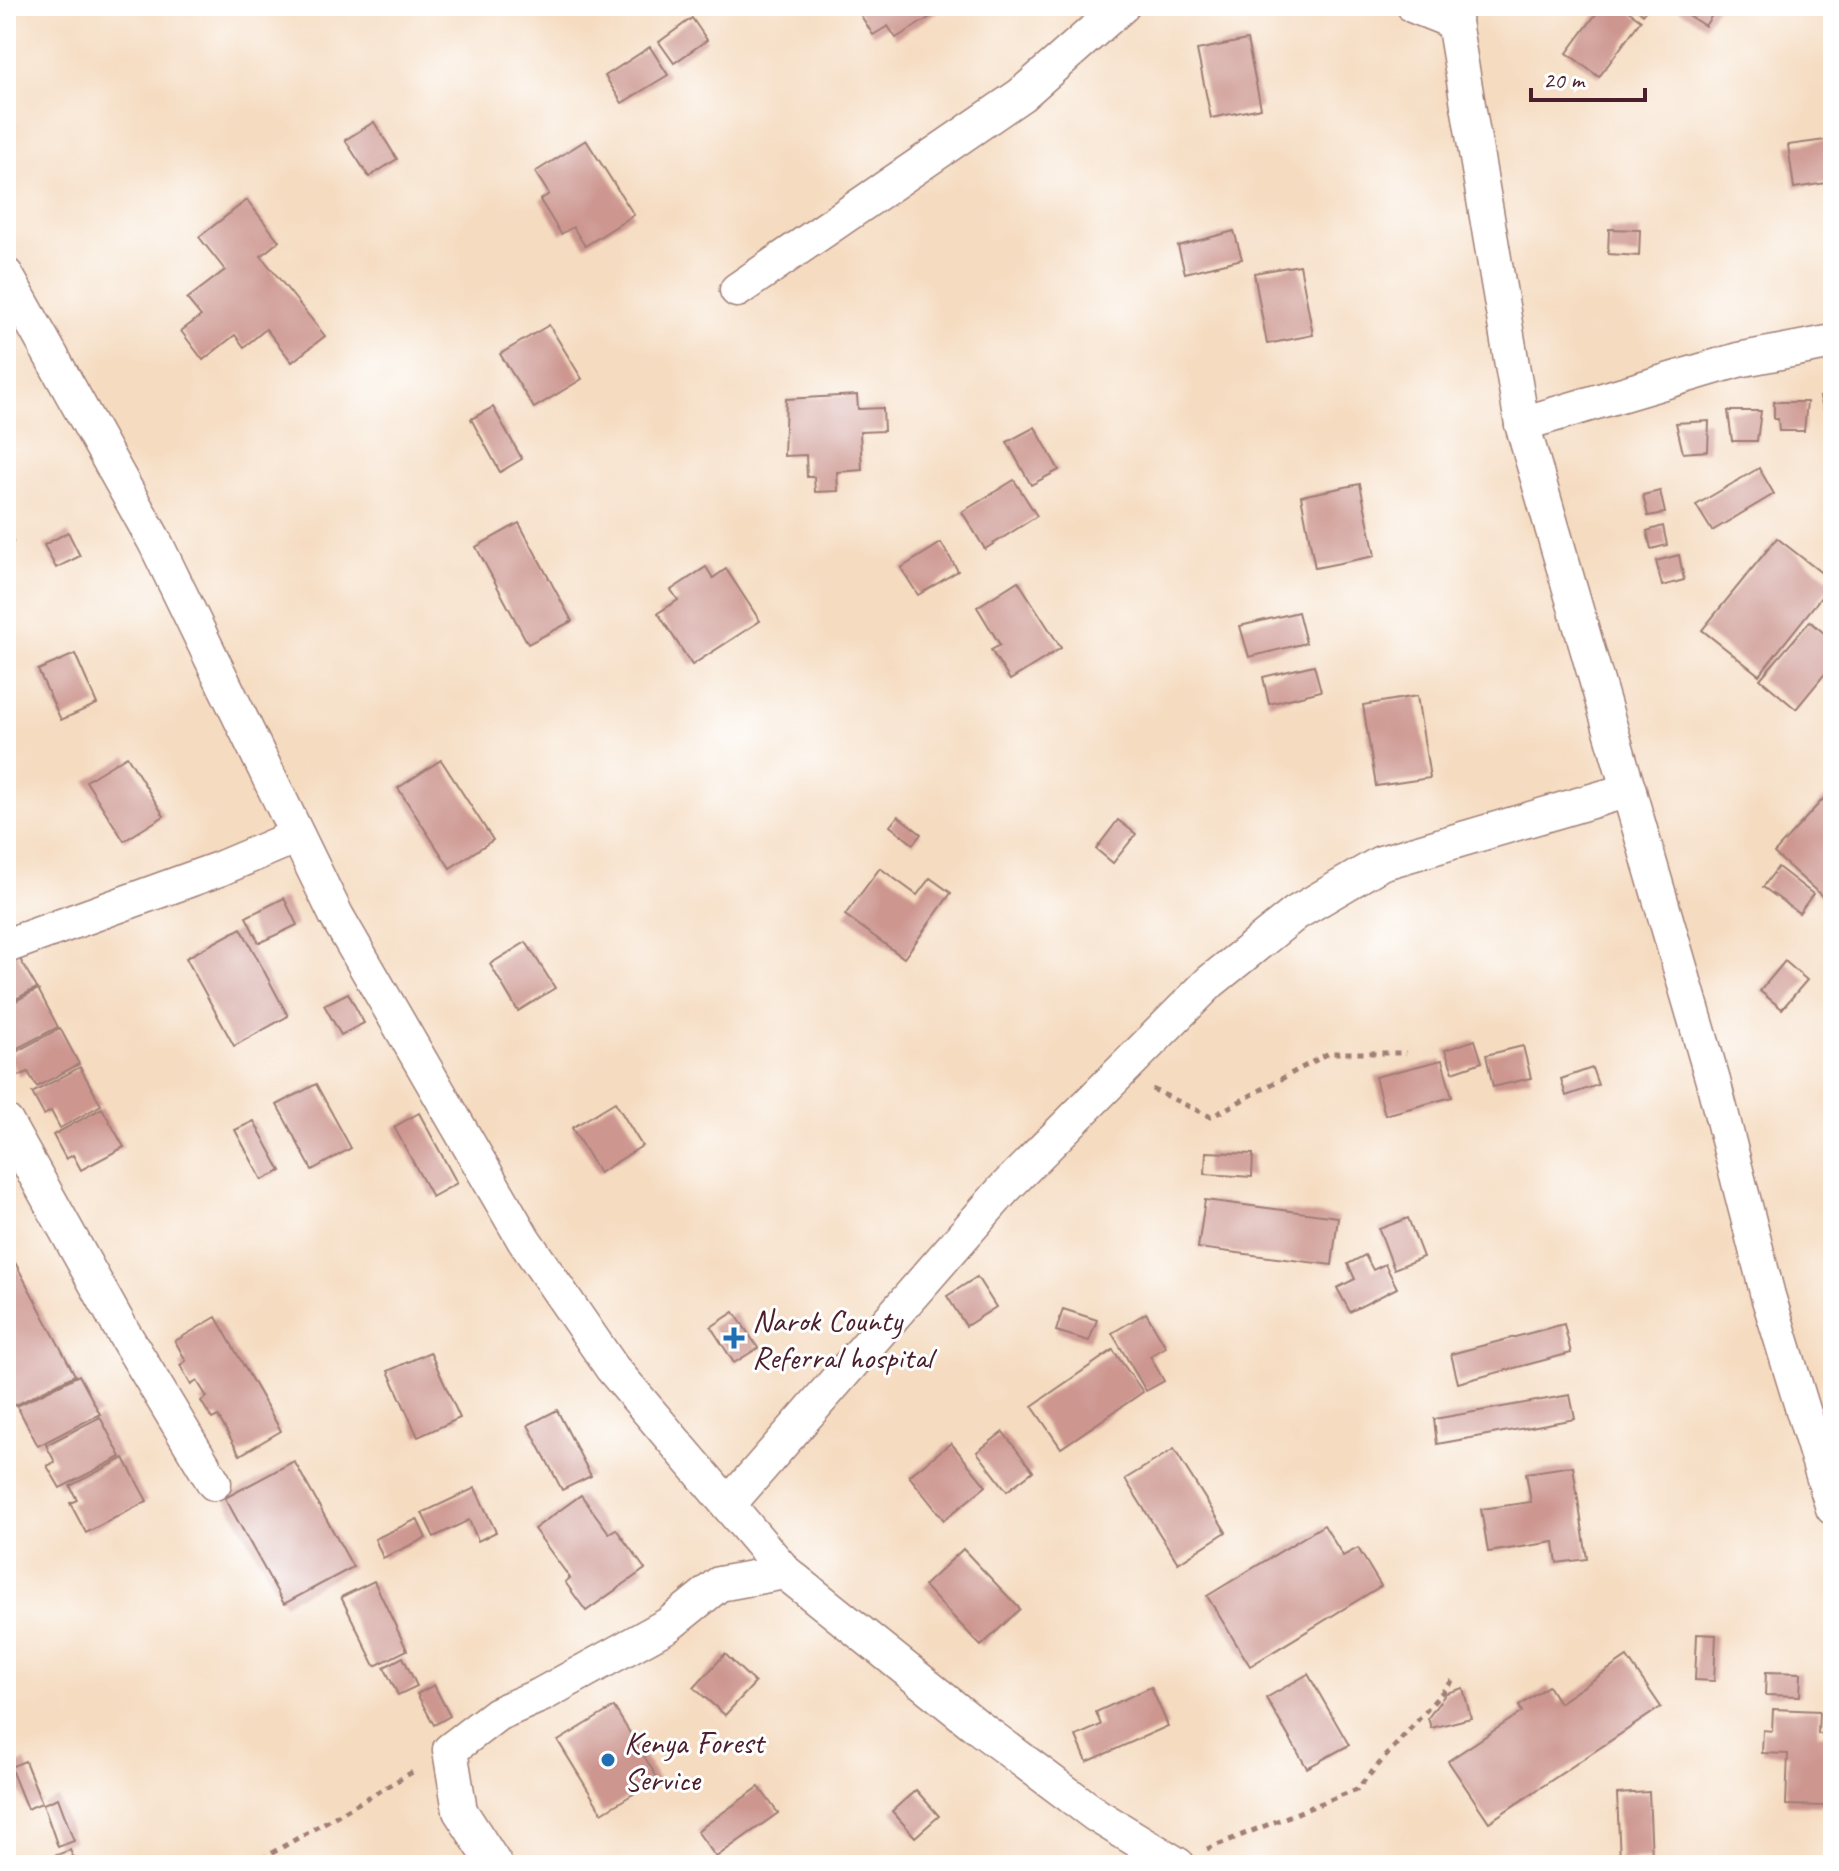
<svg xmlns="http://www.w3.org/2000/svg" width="1839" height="1871" font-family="Caveat,sans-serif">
<rect width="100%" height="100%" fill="#fff"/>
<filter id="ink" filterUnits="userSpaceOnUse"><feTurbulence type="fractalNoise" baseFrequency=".0125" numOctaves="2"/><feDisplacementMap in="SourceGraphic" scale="16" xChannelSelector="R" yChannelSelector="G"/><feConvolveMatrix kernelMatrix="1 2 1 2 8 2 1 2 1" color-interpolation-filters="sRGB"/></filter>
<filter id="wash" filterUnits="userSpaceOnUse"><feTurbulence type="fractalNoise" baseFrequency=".006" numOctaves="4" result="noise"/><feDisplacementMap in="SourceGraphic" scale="32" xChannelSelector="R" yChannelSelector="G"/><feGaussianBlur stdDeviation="1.8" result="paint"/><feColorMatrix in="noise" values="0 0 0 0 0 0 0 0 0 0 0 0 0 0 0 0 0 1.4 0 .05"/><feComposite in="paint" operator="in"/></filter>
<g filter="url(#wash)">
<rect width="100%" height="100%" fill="#f5dcc1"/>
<g id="blocks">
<g fill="#cd9790">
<polygon points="855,6 933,6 937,13 896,38 888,26 873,35"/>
<polygon points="1602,6 1621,6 1641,20 1599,77 1567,53"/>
<polygon points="1631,6 1649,6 1643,14"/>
<polygon points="1673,6 1718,6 1705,26"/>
<polygon points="1826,6 1833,6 1833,31 1827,32"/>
<polygon points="692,18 707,40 674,63 659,42"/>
<polygon points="1247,40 1261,108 1211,118 1197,50"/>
<polygon points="650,47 668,75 622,103 605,76"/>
<polygon points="374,122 397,159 369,177 345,140"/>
<polygon points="1833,139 1833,182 1794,188 1788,145"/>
<polygon points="586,140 634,215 585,246 573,227 561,234 540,200 549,194 535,172"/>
<polygon points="247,200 279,241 261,256 325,336 292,362 266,329 244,347 235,335 203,360 181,331 201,316 187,299 225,270 199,237"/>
<polygon points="1609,229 1640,230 1639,256 1608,254"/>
<polygon points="1234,231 1242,259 1185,273 1178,246"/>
<polygon points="1300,265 1313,335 1267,344 1254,273"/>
<polygon points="549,325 582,379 534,408 500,354"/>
<polygon points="857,395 858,409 883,408 884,431 860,432 862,470 837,472 838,491 815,492 814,477 807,477 806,455 784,456 786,399"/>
<polygon points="1833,396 1833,426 1828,426 1820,397"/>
<polygon points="1774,402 1807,402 1804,431 1779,431 1778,419 1774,419"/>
<polygon points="493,407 522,459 500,472 471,419"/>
<polygon points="1728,411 1761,411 1757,441 1732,441"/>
<polygon points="1709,421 1708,451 1683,453 1676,423"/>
<polygon points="1035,427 1059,470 1031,485 1007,442"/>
<polygon points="1759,468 1774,494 1712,531 1696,505"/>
<polygon points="1014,480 1037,516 985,549 962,512"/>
<polygon points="1360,484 1375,556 1315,568 1301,496"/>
<polygon points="1660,491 1665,513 1648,516 1643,495"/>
<polygon points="519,523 572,621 528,644 476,547"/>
<polygon points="1663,526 1667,545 1651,549 1647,531"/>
<polygon points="6,529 13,542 6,546"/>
<polygon points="68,532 80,556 56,568 44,545"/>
<polygon points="1777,538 1833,582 1759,675 1702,630"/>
<polygon points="941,543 958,571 918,595 901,568"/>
<polygon points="1679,555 1684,580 1662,586 1656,561"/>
<polygon points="706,567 713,578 726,569 760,621 692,665 658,613 678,600 671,590"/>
<polygon points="1018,581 1061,648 1010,680 991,650 1000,645 977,607"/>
<polygon points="1298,612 1306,643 1249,657 1240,626"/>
<polygon points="1810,621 1833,641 1833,664 1796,709 1760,679"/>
<polygon points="75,654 97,704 61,720 38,670"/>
<polygon points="1314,665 1321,691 1269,704 1263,677"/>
<polygon points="1417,696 1430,778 1376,786 1363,705"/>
<polygon points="127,756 164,816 124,841 86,781"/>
<polygon points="441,760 493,840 450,868 398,788"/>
<polygon points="1824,798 1833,806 1833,906 1774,853"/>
<polygon points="898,816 921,834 913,844 890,826"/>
<polygon points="1118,820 1136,834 1113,863 1096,849"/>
<polygon points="1778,867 1813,894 1799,913 1763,887"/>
<polygon points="880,868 917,895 930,878 951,893 904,958 845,915"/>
<polygon points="284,898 297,925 259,943 246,917"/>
<polygon points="241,928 288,1016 234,1046 186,958"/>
<polygon points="526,942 555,988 518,1011 490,964"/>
<polygon points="14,949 37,988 6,1004 6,953"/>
<polygon points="1785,961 1807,980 1782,1009 1760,991"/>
<polygon points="38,989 58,1027 12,1051 6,1040 6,1006"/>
<polygon points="348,993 364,1023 341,1035 324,1005"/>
<polygon points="60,1028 79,1064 37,1087 28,1072 19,1076 8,1056"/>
<polygon points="1475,1040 1482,1062 1453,1072 1445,1050"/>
<polygon points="1523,1046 1531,1078 1493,1087 1486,1055"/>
<polygon points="1442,1060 1452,1097 1385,1115 1375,1077"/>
<polygon points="80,1067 101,1105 60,1128 51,1111 44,1115 32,1093"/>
<polygon points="1592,1068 1598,1085 1566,1096 1561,1079"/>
<polygon points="316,1084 351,1148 312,1170 277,1105"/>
<polygon points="615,1102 642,1146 599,1173 572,1128"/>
<polygon points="102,1108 124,1147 81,1170 73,1155 66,1159 53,1135"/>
<polygon points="419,1113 457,1183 432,1197 394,1127"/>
<polygon points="254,1121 281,1171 262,1180 235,1130"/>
<polygon points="1206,1152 1253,1154 1252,1177 1205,1174"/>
<polygon points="1205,1200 1338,1217 1332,1265 1198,1248"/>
<polygon points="1408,1218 1423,1257 1394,1269 1379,1229"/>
<polygon points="11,1255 75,1375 14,1406 6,1392 6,1257"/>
<polygon points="1365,1255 1373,1270 1385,1264 1397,1288 1350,1312 1337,1288 1355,1279 1348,1264"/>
<polygon points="977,1277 996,1307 966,1326 947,1296"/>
<polygon points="1063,1309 1097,1320 1089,1341 1056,1331"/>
<polygon points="734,1312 758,1348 734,1363 711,1327"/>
<polygon points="1146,1313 1166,1347 1150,1356 1164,1381 1146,1391 1112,1333"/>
<polygon points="216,1317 281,1431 240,1455 218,1416 212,1419 201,1401 207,1397 197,1381 191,1385 180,1365 186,1361 175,1341"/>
<polygon points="1564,1324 1571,1353 1458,1383 1451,1354"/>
<polygon points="1113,1350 1143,1392 1061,1448 1032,1406"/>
<polygon points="430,1352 460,1418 418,1437 388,1371"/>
<polygon points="79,1375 100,1414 38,1446 17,1406"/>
<polygon points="1570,1395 1575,1419 1437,1444 1434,1419"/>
<polygon points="557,1410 591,1476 562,1490 528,1425"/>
<polygon points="100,1417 121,1457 60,1488 47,1466 55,1462 46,1445"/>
<polygon points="1003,1432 1033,1471 1007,1491 977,1452"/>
<polygon points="951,1443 986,1486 944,1520 909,1476"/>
<polygon points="1174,1449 1226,1532 1178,1563 1125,1479"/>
<polygon points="124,1458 147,1501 86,1533 70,1503 77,1500 70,1486"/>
<polygon points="294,1461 353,1567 284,1604 225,1498"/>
<polygon points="1573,1466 1587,1559 1557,1563 1554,1542 1488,1552 1481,1509 1531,1502 1526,1473"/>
<polygon points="475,1488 496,1532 478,1541 469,1520 434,1537 422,1513"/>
<polygon points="581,1495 609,1533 616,1529 645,1569 586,1611 565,1582 570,1578 534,1529"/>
<polygon points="417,1519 426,1538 383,1558 375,1539"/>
<polygon points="1324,1525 1343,1556 1358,1548 1381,1586 1250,1666 1207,1596"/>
<polygon points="963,1549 1020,1609 981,1646 924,1586"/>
<polygon points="374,1581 407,1650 375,1666 341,1597"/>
<polygon points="1697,1634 1716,1635 1714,1681 1695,1680"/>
<polygon points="725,1654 755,1683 725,1715 694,1688"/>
<polygon points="403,1657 417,1686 398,1695 384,1667"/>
<polygon points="1627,1657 1661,1707 1489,1822 1448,1761 1522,1712 1519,1706 1548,1686 1559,1703"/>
<polygon points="1766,1672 1801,1673 1800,1696 1765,1695"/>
<polygon points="1308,1674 1349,1745 1307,1768 1266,1698"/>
<polygon points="434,1685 450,1716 434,1725 417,1694"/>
<polygon points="1151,1687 1168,1726 1087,1762 1076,1736 1101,1725 1096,1712"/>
<polygon points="1463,1688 1471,1718 1431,1728 1428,1718 1446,1693"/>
<polygon points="614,1707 658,1779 602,1813 558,1741"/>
<polygon points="1773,1709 1819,1711 1818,1734 1829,1734 1826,1806 1786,1805 1788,1754 1762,1753 1763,1730 1772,1731"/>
<polygon points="25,1761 42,1803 27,1809 10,1767"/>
<polygon points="759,1787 778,1813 716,1857 697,1831"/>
<polygon points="916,1790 939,1816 915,1837 892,1811"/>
<polygon points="1649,1792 1652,1858 1620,1860 1617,1794"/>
<polygon points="58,1798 74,1841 58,1847 43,1804"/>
<polygon points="70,1850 77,1865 57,1865 54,1856"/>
</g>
</g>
</g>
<g filter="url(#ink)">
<use href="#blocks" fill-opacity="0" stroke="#a07e76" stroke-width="2"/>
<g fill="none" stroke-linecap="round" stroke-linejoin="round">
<defs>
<g id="minor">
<polyline points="1414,6 1454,22"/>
<polyline points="1455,6 1454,22 1522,424 1713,1081 1768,1296 1833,1508"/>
<polyline points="6,275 155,542 336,915 524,1240 612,1368 785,1572 978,1727 1096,1815 1178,1865"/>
<polyline points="737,290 1021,95 1122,6"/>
<polyline points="1522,424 1738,360 1833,342"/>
<polyline points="6,946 219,869 297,836"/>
<polyline points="6,1122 120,1327 214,1483"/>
<polyline points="728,1505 1003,1190 1210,982 1296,913 1381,863 1629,790"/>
<polyline points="495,1865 460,1811 450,1750 497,1714 541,1695 668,1625 719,1584 785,1572"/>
</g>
</defs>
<use href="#minor" stroke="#a07e76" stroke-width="37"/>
<g stroke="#a07e76" stroke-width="5" stroke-dasharray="6 6" stroke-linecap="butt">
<polyline points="1152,1089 1211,1117 1329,1053 1406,1053"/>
<polyline points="1207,1849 1357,1789 1453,1680"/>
<polyline points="251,1865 416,1770"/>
</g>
<use href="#minor" stroke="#fff" stroke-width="34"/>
</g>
</g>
<g fill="#1f6fb2" stroke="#fff" stroke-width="3">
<path d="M730 1326h8v8h8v8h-8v8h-8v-8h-8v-8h8z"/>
<circle cx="608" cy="1760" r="8"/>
</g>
<g text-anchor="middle" stroke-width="6" stroke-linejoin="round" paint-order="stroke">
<g font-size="32" fill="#4a1f2b" stroke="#fff" text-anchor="start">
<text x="752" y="1331">Narok County<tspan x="752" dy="37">Referral hospital</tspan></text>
<text x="624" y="1753">Kenya Forest<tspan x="624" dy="37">Service</tspan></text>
</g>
</g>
<rect width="1839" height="1871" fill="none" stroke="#fff" stroke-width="32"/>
<path d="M1531 88v12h114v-12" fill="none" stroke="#4a1f2b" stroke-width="4"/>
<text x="1543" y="88" font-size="24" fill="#4a1f2b" stroke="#ffffff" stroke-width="6" paint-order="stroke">20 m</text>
</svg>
